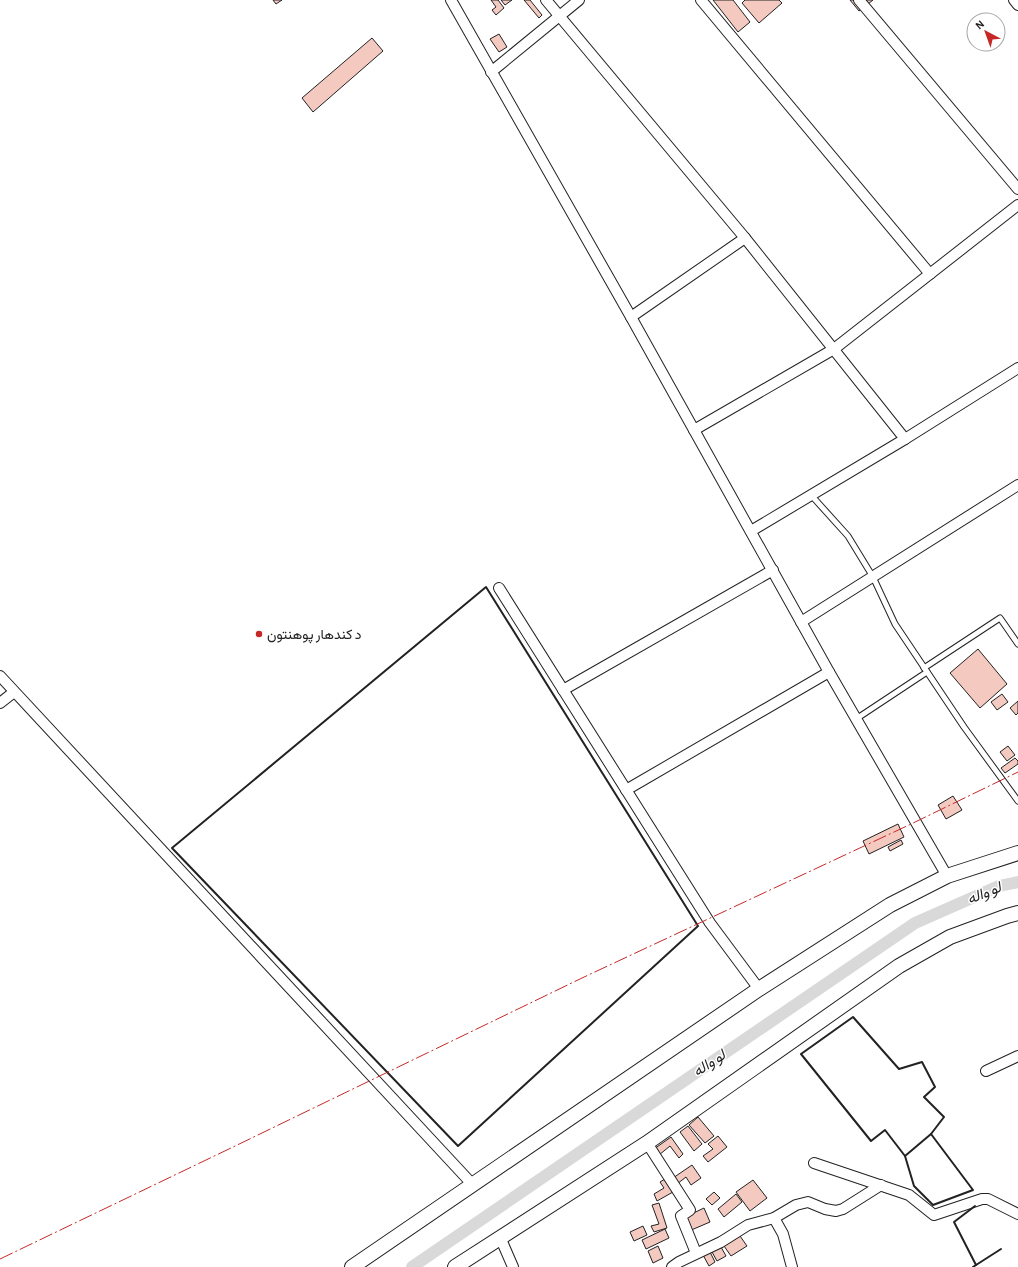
<svg xmlns="http://www.w3.org/2000/svg" width="1018" height="1267" font-family="'Alegreya Sans',Vazirmatn,sans-serif">
<rect width="100%" height="100%" fill="#fff"/>
<g fill="none" stroke-linecap="round" stroke-linejoin="round">
<polyline stroke="#d9d9d9" stroke-width="12" points="412,1267 915,923 999,886 1018,882"/>
</g>
<g fill="#f3c9c0" stroke="#222">
<polygon points="273,0 282,0 276,4"/>
<polygon points="491,0 498,0 504,8 496,15 492,10 496,7"/>
<polygon points="501,0 512,0 505,5"/>
<polygon points="524,0 530,0 542,15 539,18"/>
<polygon points="713,0 733,0 750,22 738,32"/>
<polygon points="745,0 779,0 782,3 759,23 742,3"/>
<polygon points="850,0 873,0 859,11"/>
<polygon points="499,34 507,47 499,52 490,39"/>
<polygon points="372,38 383,51 313,112 302,98"/>
<polygon points="978,649 1007,684 980,708 950,673"/>
<polygon points="1002,694 1008,702 997,710 991,702"/>
<polygon points="1018,701 1018,713 1016,715 1010,708"/>
<polygon points="1008,746 1015,755 1007,761 1000,752"/>
<polygon points="1015,758 1018,761 1018,764 1005,773 1001,768"/>
<polygon points="953,796 962,810 946,819 938,805"/>
<polygon points="898,824 904,837 869,854 863,841"/>
<polygon points="901,840 903,844 890,851 888,847"/>
<polygon points="698,1117 714,1136 705,1143 689,1125"/>
<polygon points="688,1126 702,1144 694,1151 680,1132"/>
<polygon points="718,1136 727,1147 708,1162 703,1156 713,1149 708,1144"/>
<polygon points="671,1137 683,1154 679,1158 670,1146 659,1155 654,1149"/>
<polygon points="692,1165 701,1178 691,1185 686,1177 677,1184 673,1178"/>
<polygon points="665,1179 673,1192 657,1201 654,1194 664,1188 660,1182"/>
<polygon points="753,1180 767,1198 750,1211 736,1192"/>
<polygon points="714,1192 720,1198 712,1205 706,1199"/>
<polygon points="736,1194 742,1202 724,1217 718,1209"/>
<polygon points="659,1203 667,1228 654,1232 651,1226 659,1224 652,1205"/>
<polygon points="704,1208 710,1222 689,1231 683,1218"/>
<polygon points="643,1226 647,1235 634,1241 630,1232"/>
<polygon points="665,1229 669,1238 646,1249 642,1240"/>
<polygon points="740,1236 747,1246 731,1256 724,1246"/>
<polygon points="658,1246 663,1258 653,1263 648,1251"/>
<polygon points="721,1247 726,1256 717,1261 712,1252"/>
<polygon points="710,1252 715,1262 709,1266 703,1255"/>
</g>
<g fill="none" stroke-linecap="round" stroke-linejoin="round">
<defs>
<g id="lane">
<polyline points="811,495 848,536 873,577 895,624 964,727 1018,801"/>
<polyline points="924,668 1000,618 1018,644"/>
<polyline points="856,719 927,672"/>
</g>
<g id="street">
<polyline points="451,0 631,317 829,672 947,876"/>
<polyline points="546,0 745,238 905,439"/>
<polyline points="701,0 930,274"/>
<polyline points="859,0 1018,189"/>
<polyline points="1014,0 1018,5"/>
<polyline points="491,72 579,0"/>
<polyline points="631,317 745,238"/>
<polyline points="694,430 834,349 1018,205"/>
<polyline points="751,531 905,439 1018,368"/>
<polyline points="499,588 710,923 759,989"/>
<polyline points="801,622 1018,485"/>
<polyline points="0,676 473,1185"/>
<polyline points="563,690 773,570"/>
<polyline points="0,703 14,692"/>
<polyline points="626,790 829,672"/>
<polyline points="986,1071 1018,1056"/>
<polyline points="647,1143 690,1210 681,1216 696,1253"/>
<polyline points="814,1163 909,1195 934,1215 982,1199 988,1199 1018,1214"/>
<polyline points="774,1218 783,1234 792,1267"/>
<polyline points="500,1237 513,1267"/>
<polyline points="672,1267 679,1262 721,1242 748,1225 774,1218 796,1205 808,1202 825,1209 836,1211 843,1209 881,1185"/>
</g>
<g id="secondary">
<polyline points="352,1267 759,989 890,905 947,876 1018,853"/>
<polyline points="455,1267 647,1143 899,966 950,937 1007,916 1018,913"/>
</g>
</defs>
<use href="#lane" stroke="#222" stroke-width="7"/>
<use href="#street" stroke="#222" stroke-width="12"/>
<use href="#secondary" stroke="#222" stroke-width="16"/>
<use href="#lane" stroke="#fff" stroke-width="5"/>
<use href="#street" stroke="#fff" stroke-width="10"/>
<use href="#secondary" stroke="#fff" stroke-width="14"/>
<g stroke="#222" stroke-width="2">
<polygon points="486,587 698,926 458,1146 172,848"/>
<polygon points="853,1017 899,1069 922,1062 935,1087 924,1097 944,1117 931,1134 905,1156 885,1130 871,1141 801,1054"/>
<polyline points="905,1156 914,1186 933,1205 973,1190 931,1134 973,1190"/>
<polyline points="975,1206 954,1222 976,1265 1001,1249"/>
<polyline points="973,1267 976,1265"/>
</g>
<polyline stroke="#c62828" stroke-width="1" stroke-dasharray="14 3 2 3" stroke-linecap="butt" points="0,1259 231,1148 582,978 909,825 1018,772"/>
</g>
<circle fill="#c62828" stroke="#fff" stroke-width="1.5" cx="259" cy="634" r="4"/>
<g text-anchor="middle" stroke-width="3" stroke-linejoin="round" paint-order="stroke">
<g font-size="14" fill="#222" stroke="#fff" text-anchor="start">
<text x="267" y="639">د کندهار پوهنتون</text>
</g>
<g font-size="15" font-style="italic" fill="#222" stroke="#fff">
<text transform="translate(984 893) rotate(-22)" y="5">لو واله</text>
<text transform="translate(709 1063) rotate(-34)" y="5">لو واله</text>
</g>
</g>
<g transform="translate(986 32) rotate(319)"><circle r="19" fill="#ffffff" stroke="#a7a7a7"/>
<path d="M0-3L7 15L0 10L-7 15Z" fill="#c62828"/>
<text y="-6" font-size="11" font-weight="bold" text-anchor="middle" fill="#222222">N</text>
</g>
</svg>
